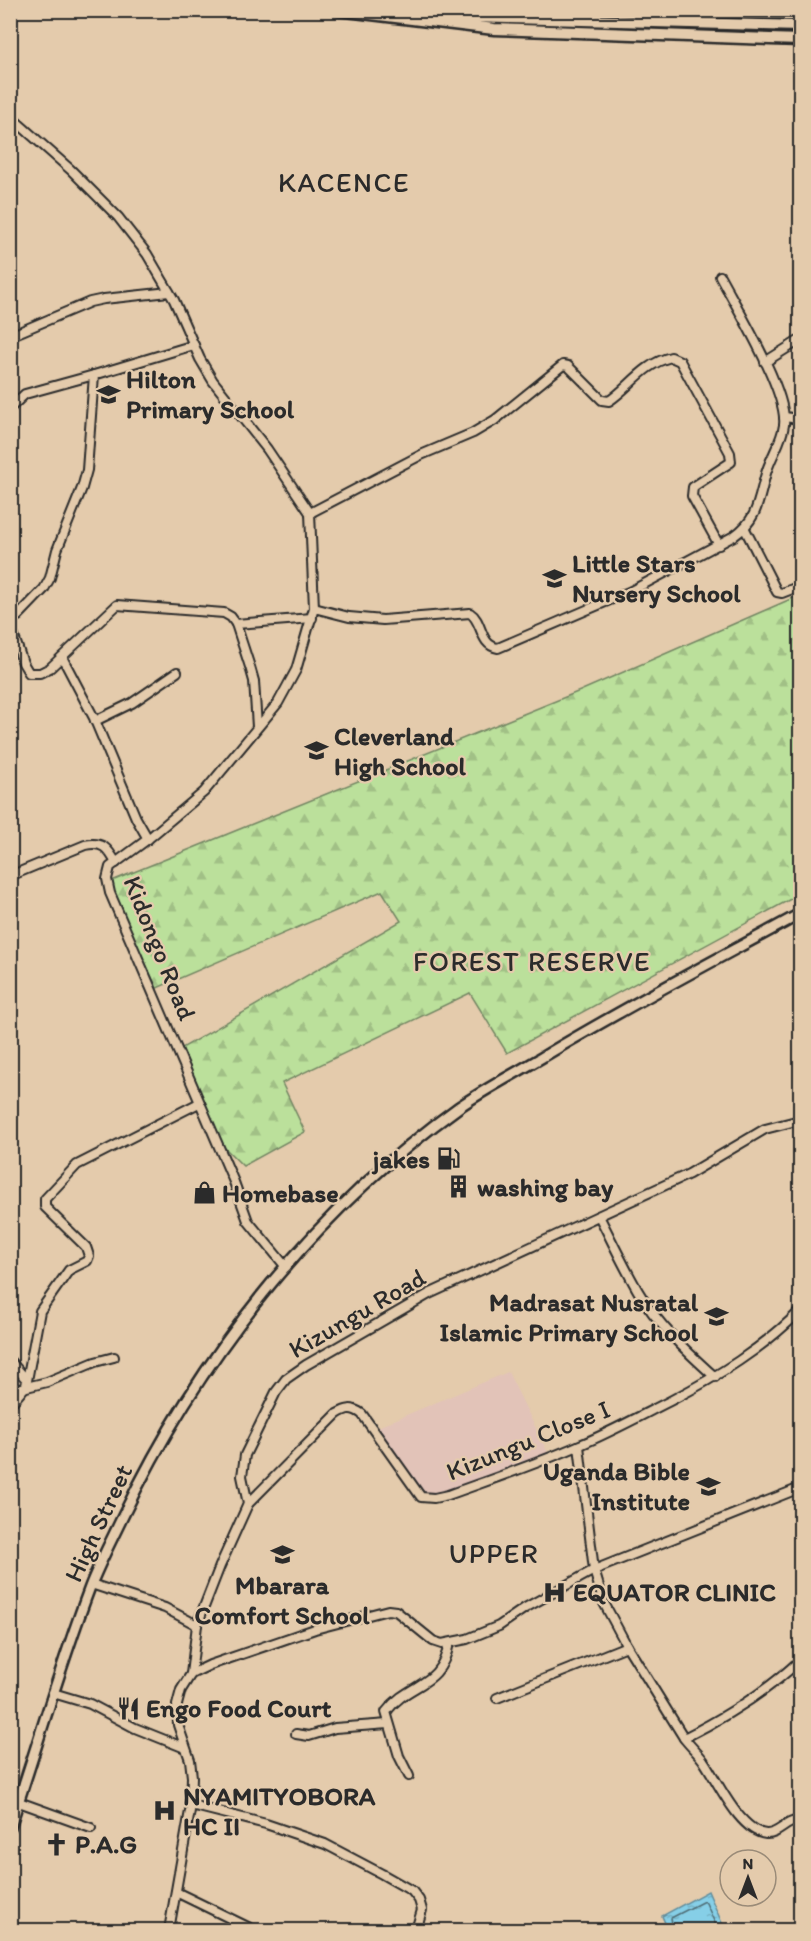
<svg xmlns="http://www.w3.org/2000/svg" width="811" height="1941" font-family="Itim,sans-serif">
<defs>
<pattern id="forest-firs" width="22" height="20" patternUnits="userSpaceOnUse" patternTransform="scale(1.5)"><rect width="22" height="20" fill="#bbe09b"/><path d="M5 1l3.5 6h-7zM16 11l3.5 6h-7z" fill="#a1c086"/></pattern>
<pattern id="water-ripples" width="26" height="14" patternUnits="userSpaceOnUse" patternTransform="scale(1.5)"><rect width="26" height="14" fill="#86cfe7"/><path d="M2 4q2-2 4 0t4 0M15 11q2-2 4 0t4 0" fill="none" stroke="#74b2c6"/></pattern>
</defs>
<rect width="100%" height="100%" fill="#e4cbac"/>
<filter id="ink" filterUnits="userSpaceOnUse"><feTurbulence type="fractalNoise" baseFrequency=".0167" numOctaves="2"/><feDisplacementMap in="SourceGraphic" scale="12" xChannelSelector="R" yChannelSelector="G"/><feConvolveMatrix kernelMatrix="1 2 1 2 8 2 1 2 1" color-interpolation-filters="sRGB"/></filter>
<g filter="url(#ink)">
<polygon fill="#e2c3b8" points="508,1372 550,1457 434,1498 421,1497 373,1429"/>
<polygon fill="url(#forest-firs)" stroke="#738663" stroke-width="1.5" points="800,595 800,894 507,1053 470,993 282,1083 305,1132 243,1166 223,1146 182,1048 401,921 382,891 157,988 107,883 580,691"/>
<polygon fill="url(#water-ripples)" stroke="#628d9c" stroke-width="1.5" points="708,1891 725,1930 668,1930 662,1916"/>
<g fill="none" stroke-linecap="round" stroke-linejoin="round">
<polyline stroke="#4f6d76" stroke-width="1.5" points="673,1930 671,1918 704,1901 706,1903 718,1930"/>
<defs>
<g id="minor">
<polyline points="10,116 71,170 118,217 147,254 174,300 200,359 213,381 267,449 310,513 314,608 296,670 278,703 204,792 148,839 110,867 107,879 110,893 234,1182 248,1221 286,1267"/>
<polyline points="10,336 90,302 104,299 169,292"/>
<polyline points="765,362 800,340"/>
<polyline points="10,408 25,394 94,375"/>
<polyline points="784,417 800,419"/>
<path d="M310,513L421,455L473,433L495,420L563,365L568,366L602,400L609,401C630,387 643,364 671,357L680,361L730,453L731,462L693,487L692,496L719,545"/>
<polyline points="745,529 777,592 782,593 800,586"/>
<path d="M314,608L349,617L383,620L470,613C483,621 479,645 498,648L631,591L734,536C757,520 758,503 765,477C769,459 782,442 784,425C788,392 737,308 720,276"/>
<polyline points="10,620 18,616 44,589 50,578 57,550 82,488 87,470 94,375 194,345"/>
<polyline points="236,624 312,618"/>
<polyline points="10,625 23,663 29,673 40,673 50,668 117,605 224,613 231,617 236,624 250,667 254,681 257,727"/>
<polyline points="62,657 94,718 136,818 148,839"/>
<polyline points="95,721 132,703 177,672"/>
<path d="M10,876L85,845C102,841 108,848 116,863"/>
<path d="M599,1216C612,1241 624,1267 638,1291C657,1324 686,1351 715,1377"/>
<polyline points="10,1361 26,1379"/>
<polyline points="26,1386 40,1311 69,1270 87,1261 89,1256 86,1247 45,1207 45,1199 77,1165 199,1103"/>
<polyline points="10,1391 47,1382 95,1362 114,1357"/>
<polyline points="10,1405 25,1387"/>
<path d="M579,1446L594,1570L604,1603L627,1646L684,1738C725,1717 767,1692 800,1660"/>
<path d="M248,1504L337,1414C347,1408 352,1407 362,1414L421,1497L434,1498L448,1495C492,1479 537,1464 580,1445C611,1432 640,1416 670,1401C718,1376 762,1349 800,1311"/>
<polyline points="91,1584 165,1608 197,1625"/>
<polyline points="191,1674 197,1625 220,1566 248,1504 242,1476 245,1455 276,1392 286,1379 306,1365 429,1294 689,1174 765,1129 800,1120"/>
<polyline points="53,1693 90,1704 135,1728 185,1748"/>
<polyline points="497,1698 627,1646"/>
<polyline points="296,1734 309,1736 335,1728 388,1724"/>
<path d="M684,1738C690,1746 697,1752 703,1760C717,1780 739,1831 766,1834C779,1835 787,1819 800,1821"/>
<path d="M409,1776L399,1756L386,1712C409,1681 441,1689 449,1643"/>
<polyline points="19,1802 91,1828"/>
<polyline points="191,1805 266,1824 325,1844 382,1874 412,1891 419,1900 422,1910 416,1930"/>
<polyline points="176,1892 254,1930"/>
<polyline points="169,1930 191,1805 192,1777 190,1760 178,1725 177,1705 181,1690 191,1674 210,1665 315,1629 388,1610 396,1611 433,1641 442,1644 467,1639 499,1626 525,1608 594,1570 800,1488"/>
</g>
<path id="major" d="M10,1827C37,1747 60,1666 90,1587C99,1564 111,1541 122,1518C199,1357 313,1212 459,1107C485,1089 514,1074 541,1058C625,1007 714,961 800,914"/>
<g id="highway">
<polyline points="338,10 494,29 800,40"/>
<polyline points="415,10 470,17 800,26"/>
</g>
</defs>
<use href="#minor" stroke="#2b2b2b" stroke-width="12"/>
<use href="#major" stroke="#2b2b2b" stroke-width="14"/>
<use href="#highway" stroke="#2b2b2b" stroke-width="15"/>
<use href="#minor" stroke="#e4cbac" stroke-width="8"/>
<use href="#major" stroke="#e4cbac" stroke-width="9"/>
<use href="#highway" stroke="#e4cbac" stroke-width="10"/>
</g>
</g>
<defs>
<symbol id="school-bare" viewBox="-9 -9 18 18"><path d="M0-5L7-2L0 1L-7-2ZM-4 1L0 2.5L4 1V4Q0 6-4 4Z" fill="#2b2b2b" stroke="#e4cbac" stroke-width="2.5" paint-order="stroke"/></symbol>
<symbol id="fuel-bare" viewBox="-9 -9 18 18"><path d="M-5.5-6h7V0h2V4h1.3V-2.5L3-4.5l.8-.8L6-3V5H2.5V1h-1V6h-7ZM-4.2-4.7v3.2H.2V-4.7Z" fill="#2b2b2b" stroke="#e4cbac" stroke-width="2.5" paint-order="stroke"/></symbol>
<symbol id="building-bare" viewBox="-9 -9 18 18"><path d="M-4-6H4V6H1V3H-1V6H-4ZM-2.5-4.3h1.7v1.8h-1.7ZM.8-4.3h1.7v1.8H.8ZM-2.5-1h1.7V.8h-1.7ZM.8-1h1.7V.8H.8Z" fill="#2b2b2b" stroke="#e4cbac" stroke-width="2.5" paint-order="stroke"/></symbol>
<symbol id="shop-bare" viewBox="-9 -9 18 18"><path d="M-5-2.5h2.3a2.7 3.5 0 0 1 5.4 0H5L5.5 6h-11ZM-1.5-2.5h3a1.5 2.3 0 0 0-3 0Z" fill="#2b2b2b" stroke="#e4cbac" stroke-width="2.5" paint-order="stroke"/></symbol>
<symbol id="hospital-bare" viewBox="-9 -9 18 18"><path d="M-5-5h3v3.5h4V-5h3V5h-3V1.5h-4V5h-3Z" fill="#2b2b2b" stroke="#e4cbac" stroke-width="2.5" paint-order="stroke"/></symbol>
<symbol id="restaurant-bare" viewBox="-9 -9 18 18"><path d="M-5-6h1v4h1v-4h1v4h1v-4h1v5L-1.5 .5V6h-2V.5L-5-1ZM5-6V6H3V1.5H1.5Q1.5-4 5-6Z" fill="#2b2b2b" stroke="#e4cbac" stroke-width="2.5" paint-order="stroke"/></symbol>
<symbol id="church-bare" viewBox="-9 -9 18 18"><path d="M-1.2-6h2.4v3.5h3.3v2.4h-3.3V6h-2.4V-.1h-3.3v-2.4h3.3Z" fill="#2b2b2b" stroke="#e4cbac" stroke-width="2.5" paint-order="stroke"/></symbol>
</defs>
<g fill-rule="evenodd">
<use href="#school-bare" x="92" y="378" width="33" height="33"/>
<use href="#school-bare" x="538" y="562" width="33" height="33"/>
<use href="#school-bare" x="300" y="734" width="33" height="33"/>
<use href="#fuel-bare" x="432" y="1142" width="33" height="33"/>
<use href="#building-bare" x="442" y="1170" width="33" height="33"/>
<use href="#shop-bare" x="188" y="1176" width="33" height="33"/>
<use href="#school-bare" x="700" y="1300" width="33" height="33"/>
<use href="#school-bare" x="692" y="1470" width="33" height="33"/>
<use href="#school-bare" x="266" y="1538" width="33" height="33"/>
<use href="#hospital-bare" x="538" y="1576" width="33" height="33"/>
<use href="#restaurant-bare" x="112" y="1692" width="33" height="33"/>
<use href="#hospital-bare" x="148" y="1794" width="33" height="33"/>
<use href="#church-bare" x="40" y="1828" width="33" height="33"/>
</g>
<g text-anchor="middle" stroke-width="4.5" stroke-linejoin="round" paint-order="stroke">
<g font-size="26" font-weight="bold" fill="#2b2b2b" stroke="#e4cbac" text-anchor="start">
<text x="126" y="388">Hilton<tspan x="126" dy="30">Primary School</tspan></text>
<text x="572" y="572">Little Stars<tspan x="572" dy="30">Nursery School</tspan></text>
<text x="334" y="745">Cleverland<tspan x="334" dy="30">High School</tspan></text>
<text x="430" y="1168" text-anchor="end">jakes</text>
<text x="477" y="1196">washing bay</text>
<text x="222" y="1202">Homebase</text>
<text x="698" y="1311" text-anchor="end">Madrasat Nusratal<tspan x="698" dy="30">Islamic Primary School</tspan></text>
<text x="690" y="1480" text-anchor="end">Uganda Bible<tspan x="690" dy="30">Institute</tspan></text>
<text x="282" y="1594" text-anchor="middle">Mbarara<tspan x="282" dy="30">Comfort School</tspan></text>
<text x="573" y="1601">EQUATOR CLINIC</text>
<text x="146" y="1717">Engo Food Court</text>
<text x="183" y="1805">NYAMITYOBORA<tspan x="183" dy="30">HC II</tspan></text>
<text x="75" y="1853">P.A.G</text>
</g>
<g font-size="26" fill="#2b2b2b" stroke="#e4cbac">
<text transform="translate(160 948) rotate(68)" y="9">Kidongo Road</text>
<text transform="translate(357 1313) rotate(-30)" y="9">Kizungu Road</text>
<text transform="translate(528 1440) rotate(-22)" y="9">Kizungu Close I</text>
<text transform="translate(98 1523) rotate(-65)" y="9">High Street</text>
</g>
<g font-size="28" letter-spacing="1.5" fill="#2b2b2b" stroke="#e4cbac">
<text x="344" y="192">KACENCE</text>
<text x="532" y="971">FOREST RESERVE</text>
<text x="494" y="1563">UPPER</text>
</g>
</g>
<rect width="811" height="1941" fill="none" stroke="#e4cbac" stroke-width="36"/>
<rect x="18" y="18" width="775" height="1905" fill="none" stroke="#2b2b2b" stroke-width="2" filter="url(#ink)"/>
<g transform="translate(748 1878)"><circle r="28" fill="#e4cbac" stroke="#9a8b78" stroke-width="1.5"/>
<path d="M0-4.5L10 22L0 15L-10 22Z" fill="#2b2b2b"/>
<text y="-9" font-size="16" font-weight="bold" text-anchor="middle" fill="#2b2b2b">N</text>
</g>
</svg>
